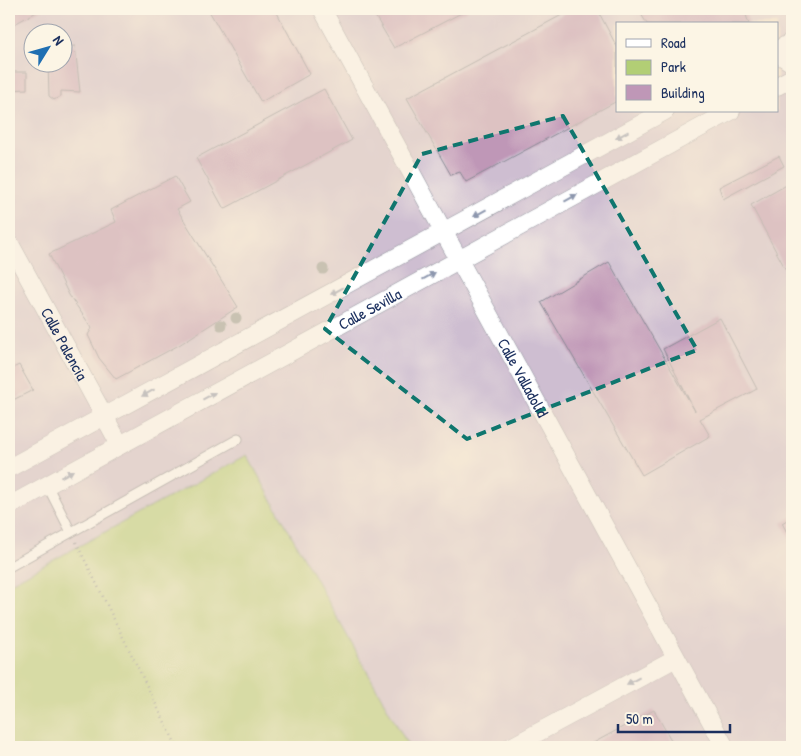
<svg xmlns="http://www.w3.org/2000/svg" width="801" height="756" font-family="'Patrick Hand',sans-serif">
<rect width="100%" height="100%" fill="#fcf5e5"/>
<filter id="ink" filterUnits="userSpaceOnUse"><feTurbulence type="fractalNoise" baseFrequency=".02" numOctaves="2"/><feDisplacementMap in="SourceGraphic" scale="10" xChannelSelector="R" yChannelSelector="G"/><feConvolveMatrix kernelMatrix="1 2 1 2 8 2 1 2 1" color-interpolation-filters="sRGB"/></filter>
<filter id="wash" filterUnits="userSpaceOnUse"><feTurbulence type="fractalNoise" baseFrequency=".0096" numOctaves="4" result="noise"/><feDisplacementMap in="SourceGraphic" scale="20" xChannelSelector="R" yChannelSelector="G"/><feGaussianBlur stdDeviation="1.12" result="paint"/><feColorMatrix in="noise" values="0 0 0 0 0 0 0 0 0 0 0 0 0 0 0 0 0 1.4 0 .05"/><feComposite in="paint" operator="in"/></filter>
<g filter="url(#wash)">
<rect width="100%" height="100%" fill="#f6e5cc"/>
<path fill="#cebed1" fill-rule="evenodd" d="M9,9H792V747H9ZM617,24H777V111H617ZM32,32H62V62H32Z"/>
<polygon fill="#b2ce75" stroke="#667e6a" points="247,455 409,747 9,747 9,584"/>
<g id="blocks">
<g fill="#bf97b7">
<polygon points="9,9 42,9 9,27"/>
<polygon points="208,9 275,9 310,74 261,102"/>
<polygon points="371,9 469,9 394,48"/>
<polygon points="573,9 597,9 617,47 617,101 466,182 460,172 451,175 407,98"/>
<polygon points="638,9 744,9 749,24 647,24"/>
<polygon points="75,46 80,92 61,91 61,96 54,100 49,96 48,62 62,62 62,47"/>
<polygon points="9,72 27,72 27,89 9,90"/>
<polygon points="324,89 352,140 224,209 196,158"/>
<polygon points="779,156 784,166 723,199 719,187"/>
<polygon points="175,176 190,202 177,209 238,307 179,345 116,379 99,358 88,335 92,328 69,295 49,254 116,222 111,210"/>
<polygon points="792,182 792,281 751,205"/>
<polygon points="609,262 695,411 663,349 720,318 757,389 700,419 710,436 642,475 541,302"/>
<polygon points="19,365 33,390 9,402 9,370"/>
<polygon points="792,517 792,542 782,523"/>
<polygon points="654,710 675,747 586,747"/>
</g>
</g>
</g>
<g filter="url(#ink)">
<use href="#blocks" fill-opacity="0" stroke="#888a95" stroke-width="1"/>
<g fill="none" stroke-linecap="round" stroke-linejoin="round">
<defs>
<g id="service">
<polyline points="47,485 71,532"/>
<polyline points="9,567 238,439"/>
</g>
<g id="minor">
<path id="s1" d="M322,9L725,747"/>
<polyline points="777,50 792,42"/>
<polyline points="777,53 792,63"/>
<polyline points="777,86 792,78"/>
<path id="s2" d="M9,242L120,445"/>
<polyline points="9,468 665,111"/>
<path id="s3" d="M9,506L731,111"/>
<polyline points="511,747 676,658"/>
</g>
</defs>
<use href="#service" stroke="#888a95" stroke-width="11"/>
<use href="#minor" stroke="#888a95" stroke-width="19"/>
<polyline stroke="#888a95" stroke-width="2.5" stroke-dasharray="1 4" stroke-linecap="butt" points="76,542 177,747"/>
<use href="#service" stroke="#fff" stroke-width="9"/>
<use href="#minor" stroke="#fff" stroke-width="18"/>
</g>
<g fill="#929793">
<circle cx="323" cy="269" r="5.5"/>
<circle cx="236" cy="318" r="5.5"/>
<circle cx="221" cy="325" r="5.5"/>
</g>
<defs><path id="oneway-solid" d="M-6-.8H1V-3.2L6.5 0L1 3.2V.8H-6Z" transform="scale(1.25)"/></defs>
<g fill="#8d97ae">
<use href="#oneway-solid" transform="translate(622 135) rotate(151)"/>
<use href="#oneway-solid" transform="translate(571 198) rotate(-29)"/>
<use href="#oneway-solid" transform="translate(480 213) rotate(151)"/>
<use href="#oneway-solid" transform="translate(429 276) rotate(-29)"/>
<use href="#oneway-solid" transform="translate(337 291) rotate(152)"/>
<use href="#oneway-solid" transform="translate(148 393) rotate(152)"/>
<use href="#oneway-solid" transform="translate(209 396) rotate(-29)"/>
<use href="#oneway-solid" transform="translate(67 474) rotate(-29)"/>
<use href="#oneway-solid" transform="translate(633 681) rotate(152)"/>
</g>
</g>
<path d="M0 0H801V756H0ZM563,116L697,350L467,439L325,329L422,154Z" fill="#f6e5cc" fill-opacity=".55" fill-rule="evenodd"/>
<path fill="none" stroke="#0f766e" stroke-width="4" stroke-dasharray="10 6" stroke-linejoin="round" d="M563,116L697,350L467,439L325,329L422,154Z"/>
<g text-anchor="middle" stroke-width="5" stroke-linejoin="round" paint-order="stroke">
<g font-size="16" fill="#1b2f5e" stroke="#fcf5e5">
<text dy="6" stroke="none"><textPath href="#s3" startOffset="411">Calle Sevilla</textPath></text>
<text dy="6" stroke="none"><textPath href="#s2" startOffset="116">Calle Palencia</textPath></text>
<text dy="6" stroke="none"><textPath href="#s1" startOffset="420">Calle Valladolid</textPath></text>
</g>
</g>
<rect width="801" height="756" fill="none" stroke="#fcf5e5" stroke-width="30"/>
<rect x="616" y="22" width="162" height="90" fill="#fcf5e5" stroke="#a2a6af"/>
<rect x="626" y="39" width="25" height="8" fill="#ffffff" stroke="#a2a6af"/>
<text x="661" y="48" font-size="15" fill="#1b2f5e">Road</text>
<rect x="626" y="60" width="25" height="15" fill="#b2ce75" stroke="#a2a6af"/>
<text x="661" y="72" font-size="15" fill="#1b2f5e">Park</text>
<rect x="626" y="85" width="25" height="15" fill="#bf97b7" stroke="#a2a6af"/>
<text x="661" y="98" font-size="15" fill="#1b2f5e">Building</text>
<g transform="translate(48 48) rotate(53)"><circle r="24" fill="#fcf5e5" stroke="#a2a6af"/>
<path d="M0-4L9 19L0 12L-9 19Z" fill="#1f6fb2"/>
<text y="-8" font-size="14" font-weight="bold" text-anchor="middle" fill="#1b2f5e">N</text>
</g>
<path d="M618 724v8h112v-8" fill="none" stroke="#1b2f5e" stroke-width="2.5"/>
<text x="626" y="724" font-size="15" fill="#1b2f5e" stroke="#fcf5e5" stroke-width="4" paint-order="stroke">50 m</text>
</svg>
